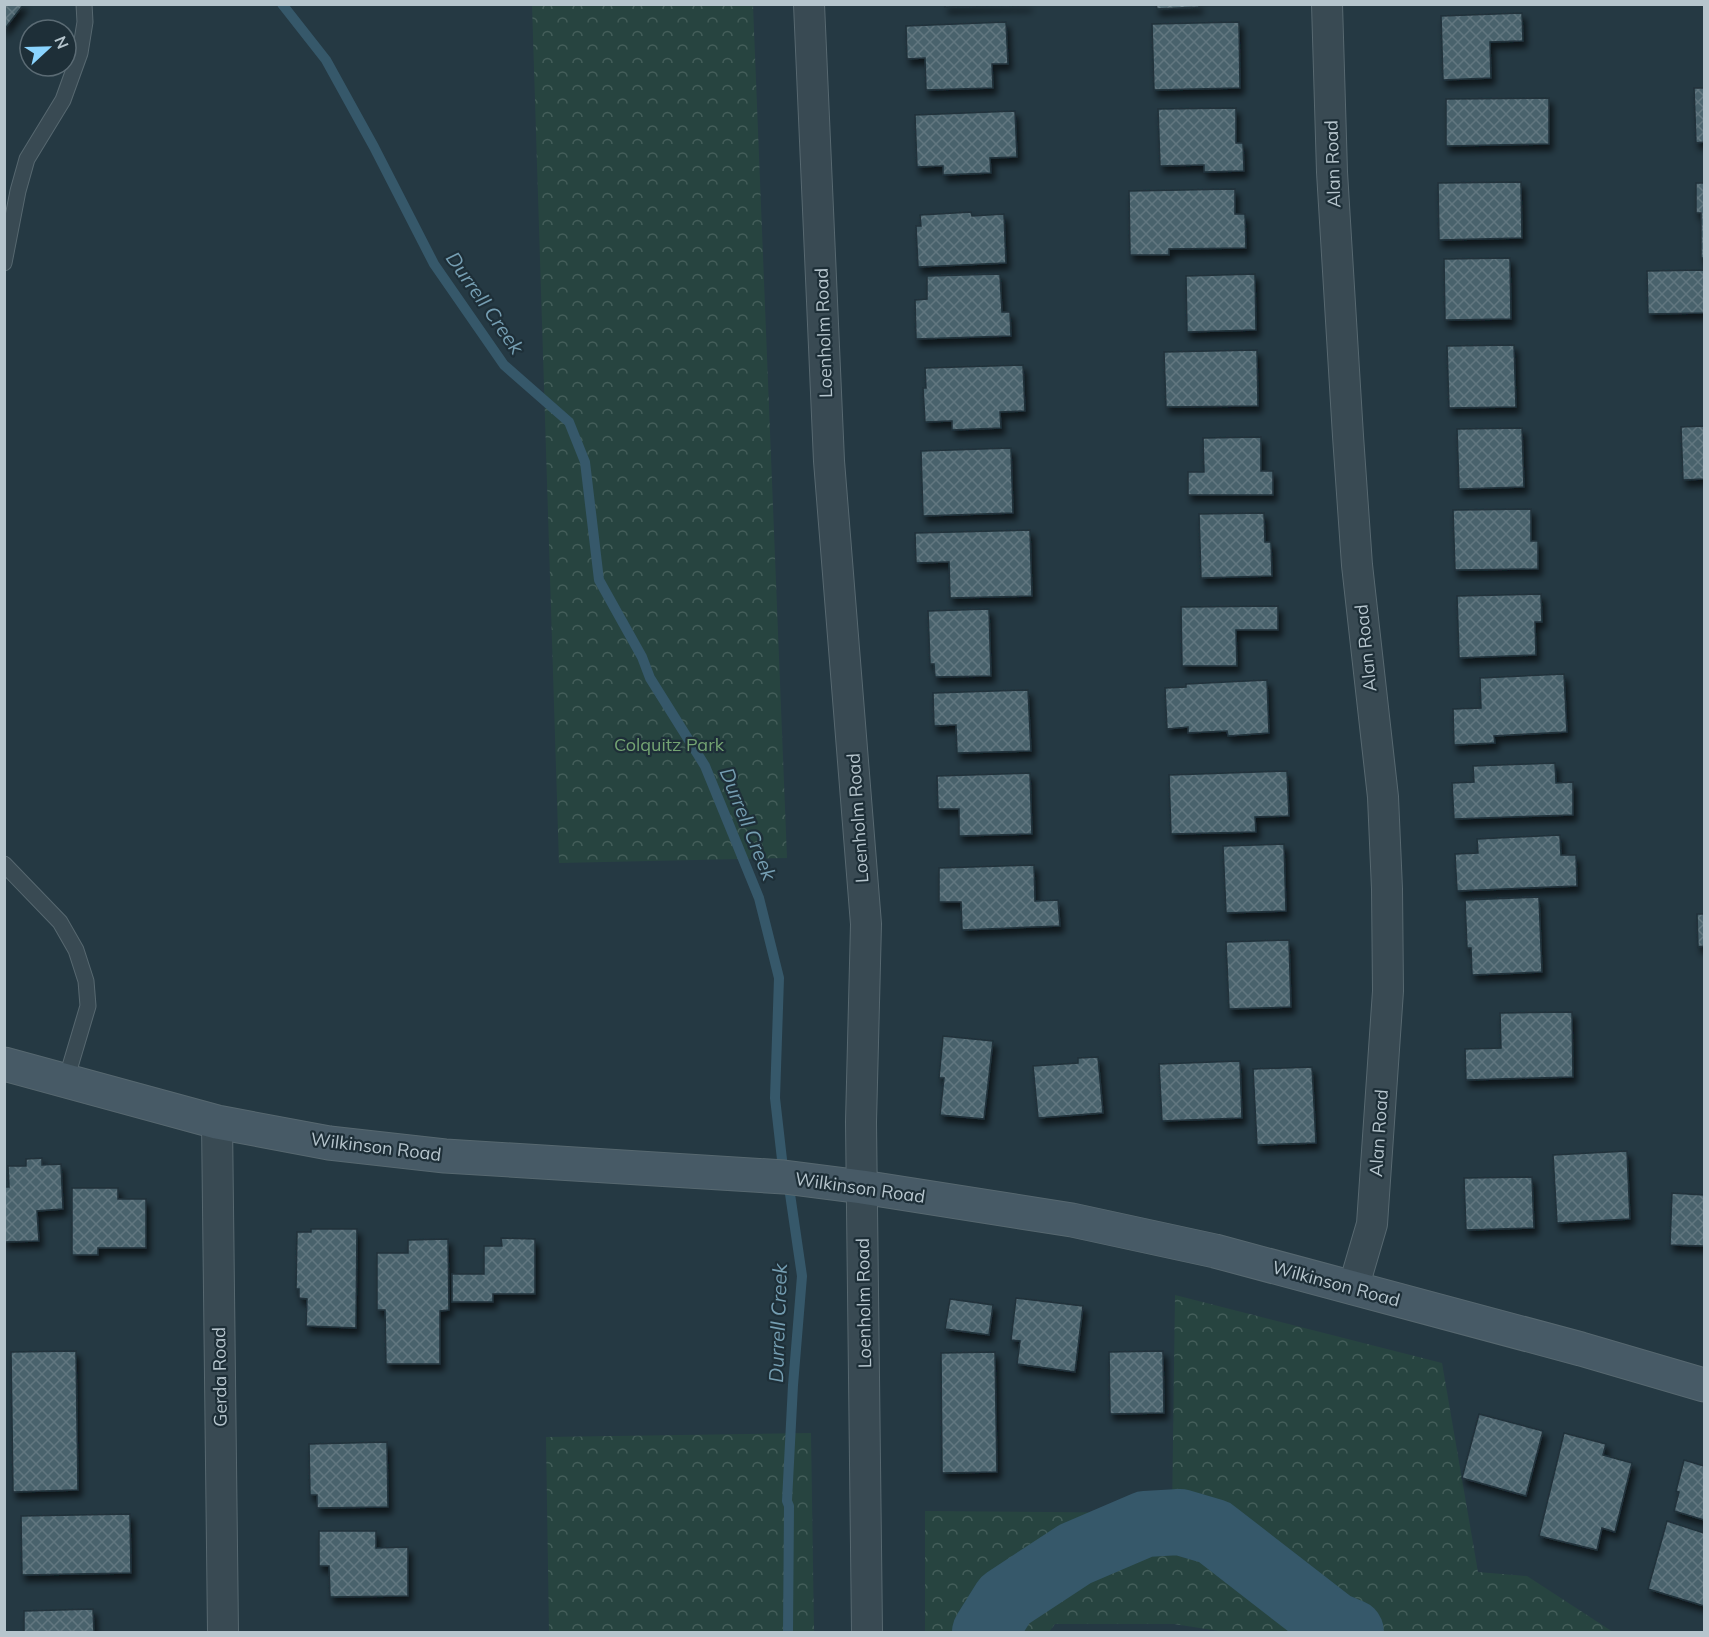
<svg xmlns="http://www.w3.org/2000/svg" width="1709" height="1637" font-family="Mulish,sans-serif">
<defs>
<pattern id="park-crowns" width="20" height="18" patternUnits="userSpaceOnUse" patternTransform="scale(1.5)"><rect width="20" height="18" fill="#274440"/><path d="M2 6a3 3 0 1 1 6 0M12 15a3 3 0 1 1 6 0" fill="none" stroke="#445e5a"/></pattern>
<pattern id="building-cross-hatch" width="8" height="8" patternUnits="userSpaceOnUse" patternTransform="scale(1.5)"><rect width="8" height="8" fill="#4a626c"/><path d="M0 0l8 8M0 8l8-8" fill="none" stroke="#627780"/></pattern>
<filter id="shadow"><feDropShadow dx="3.5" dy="6" stdDeviation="3" flood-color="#0009"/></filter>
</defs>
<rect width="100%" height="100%" fill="#253943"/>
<g fill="url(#park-crowns)">
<polygon points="532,5 753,5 787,858 559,863"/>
<polygon points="1175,1295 1442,1363 1478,1572 1527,1576 1613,1632 1225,1632 1174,1624 1055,1624 1049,1632 925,1632 925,1511 1172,1513"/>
<polygon points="811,1433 814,1632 549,1632 546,1437"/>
</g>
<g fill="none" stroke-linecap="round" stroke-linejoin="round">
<polyline stroke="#36586a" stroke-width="10" points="282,4 326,60 374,147 434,264 504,365 569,422 585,462 599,580 642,657 650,678 705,766 759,898 779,978 775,1098 784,1177 789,1187 802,1276 793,1385 787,1501 789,1506 788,1632"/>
<polyline stroke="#36586a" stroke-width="66" points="985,1632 1005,1600 1075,1554 1145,1524 1180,1522 1214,1532 1334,1625 1351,1632"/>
</g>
<g fill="url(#building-cross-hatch)" stroke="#20313a" stroke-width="1.5" filter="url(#shadow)">
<polygon points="4,4 24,4 4,30"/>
<polygon points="945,4 1028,4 1028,5 945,7"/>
<polygon points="1156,4 1199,4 1199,7 1157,9"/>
<polygon points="1522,13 1523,41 1490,42 1491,78 1443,80 1441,16"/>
<polygon points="1006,22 1008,64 992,64 993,88 926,90 925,58 907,59 906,26"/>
<polygon points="1239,22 1240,88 1154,90 1152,24"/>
<polygon points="1694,88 1704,88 1704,142 1696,143"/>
<polygon points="1549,98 1549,144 1446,146 1446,99"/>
<polygon points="1236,108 1236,143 1243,143 1244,171 1204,172 1204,165 1160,166 1158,109"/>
<polygon points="1015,111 1017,157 990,158 991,173 943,175 943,166 917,167 915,115"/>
<polygon points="1521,182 1522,238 1439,240 1438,183"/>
<polygon points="1696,183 1704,183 1704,258 1701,258 1701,213 1696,213"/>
<polygon points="1235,189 1235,214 1245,214 1246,248 1169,249 1169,255 1130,255 1129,191"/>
<polygon points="971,212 972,216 1004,214 1006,263 918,267 916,226 921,226 920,215"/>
<polygon points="1510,258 1511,319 1445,320 1444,259"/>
<polygon points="1704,270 1704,313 1648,314 1647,271"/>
<polygon points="1000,274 1002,312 1010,312 1011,336 916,339 915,300 927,299 927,276"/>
<polygon points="1255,274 1256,330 1187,332 1186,276"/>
<polygon points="1514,345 1516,407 1449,408 1447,346"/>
<polygon points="1257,350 1258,406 1166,407 1164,352"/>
<polygon points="1023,365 1025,411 1000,412 1001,428 952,430 952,421 925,422 923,388 926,388 925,368"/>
<polygon points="1704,426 1704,479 1683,480 1681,427"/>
<polygon points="1522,428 1524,487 1459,489 1457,429"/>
<polygon points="1261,437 1261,471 1273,471 1273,495 1188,495 1188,472 1204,472 1203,438"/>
<polygon points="1011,448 1013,513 923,516 921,451"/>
<polygon points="1531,509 1531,541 1538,541 1538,569 1455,570 1453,510"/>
<polygon points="1264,513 1265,542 1271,542 1272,576 1201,578 1199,514"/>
<polygon points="1030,530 1032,596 950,598 949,562 916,563 915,533"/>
<polygon points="1541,594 1542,622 1535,622 1536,655 1459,658 1457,596"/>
<polygon points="1278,606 1278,630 1236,630 1237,666 1182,666 1181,607"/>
<polygon points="989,609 991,676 935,677 934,664 930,664 928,611"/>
<polygon points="1564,674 1567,732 1494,736 1495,743 1454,745 1453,709 1481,708 1480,678"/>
<polygon points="1267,680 1269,733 1228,736 1227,731 1188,733 1188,727 1167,729 1165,688 1186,687 1186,684"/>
<polygon points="1028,690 1031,751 957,753 956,725 934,726 933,693"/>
<polygon points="1555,763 1556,783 1573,782 1573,815 1454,819 1452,783 1474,782 1473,766"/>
<polygon points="1287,771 1289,816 1255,817 1256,832 1171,834 1169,775"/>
<polygon points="1030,773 1032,834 959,836 959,809 938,809 937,776"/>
<polygon points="1560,835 1561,855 1576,855 1577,886 1457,891 1455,854 1478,853 1477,839"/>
<polygon points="1284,844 1286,911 1226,913 1223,846"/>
<polygon points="1034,865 1035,901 1058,900 1060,926 962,930 961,902 939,902 939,868"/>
<polygon points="1539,897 1542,972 1472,975 1471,948 1467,948 1465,900"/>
<polygon points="1697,914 1704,914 1704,946 1698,947"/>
<polygon points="1289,940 1291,1007 1229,1009 1226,942"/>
<polygon points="1572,1012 1573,1077 1466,1080 1465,1049 1501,1048 1500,1013"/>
<polygon points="943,1036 993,1041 984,1119 940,1115 944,1078 939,1078"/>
<polygon points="1098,1057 1103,1113 1038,1118 1033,1066 1078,1063 1078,1058"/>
<polygon points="1240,1061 1242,1118 1162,1121 1159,1064"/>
<polygon points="1312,1067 1316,1143 1257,1145 1253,1069"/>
<polygon points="1627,1151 1630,1219 1557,1223 1553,1155"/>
<polygon points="42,1158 42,1165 61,1164 63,1209 37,1211 39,1241 4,1242 4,1187 9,1187 8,1166 26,1166 26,1159"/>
<polygon points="1532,1177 1534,1228 1466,1230 1464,1178"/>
<polygon points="72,1188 118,1188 118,1199 146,1199 146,1248 98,1248 98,1255 72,1255"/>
<polygon points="1672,1193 1704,1195 1704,1246 1670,1245"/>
<polygon points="311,1229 357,1229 356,1328 306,1326 307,1299 299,1298 299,1289 296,1289 297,1232 311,1232"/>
<polygon points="501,1238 535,1239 535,1294 493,1294 493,1302 452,1302 452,1274 484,1274 484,1246 502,1246"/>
<polygon points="448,1239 449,1310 440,1311 440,1364 386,1364 385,1310 377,1310 377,1253 408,1253 408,1240"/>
<polygon points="1016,1298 1083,1306 1075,1372 1017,1364 1020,1341 1011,1340"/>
<polygon points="950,1299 993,1305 989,1335 945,1329"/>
<polygon points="76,1351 78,1490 13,1492 11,1352"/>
<polygon points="1163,1351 1164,1413 1110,1414 1109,1352"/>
<polygon points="995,1352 997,1472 942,1473 941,1353"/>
<polygon points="1479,1414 1543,1431 1526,1496 1462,1478"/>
<polygon points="1564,1433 1606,1444 1603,1455 1632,1463 1615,1532 1602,1528 1597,1550 1539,1536"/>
<polygon points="387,1442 388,1507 317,1508 317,1495 310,1495 309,1444"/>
<polygon points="1684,1460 1704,1466 1704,1520 1674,1511 1679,1492 1676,1491"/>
<polygon points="130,1514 131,1573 22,1575 21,1516"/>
<polygon points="1667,1521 1704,1533 1704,1606 1648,1589"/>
<polygon points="319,1531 376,1531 376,1548 408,1547 408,1596 330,1597 329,1566 319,1566"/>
<polygon points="93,1609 94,1632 24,1632 24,1611"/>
</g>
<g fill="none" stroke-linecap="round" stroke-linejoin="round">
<defs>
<g id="lane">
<polyline points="4,263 18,191 27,159 63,100 80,53 85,22 84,4"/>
<polyline points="4,864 60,922 76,950 86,981 88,1006 66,1080"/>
</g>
<g id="street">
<polyline points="809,4 829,461 866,924 861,1122 867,1632"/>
<polyline points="1327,4 1332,172 1348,436 1357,565 1383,797 1387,889 1388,991 1372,1224 1353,1289"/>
<polyline points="217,1122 223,1632"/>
</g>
<polyline id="secondary" points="4,1064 217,1122 329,1143 445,1156 784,1177 862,1187 1072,1220 1215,1251 1581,1349 1704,1385"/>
</defs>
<use href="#lane" stroke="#576870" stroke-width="17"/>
<use href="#street" stroke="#576870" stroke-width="32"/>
<use href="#secondary" stroke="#576870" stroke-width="35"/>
<use href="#lane" stroke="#394a53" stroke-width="15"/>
<use href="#street" stroke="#394a53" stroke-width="30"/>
<use href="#secondary" stroke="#475a66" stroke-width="33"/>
</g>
<g text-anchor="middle" stroke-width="4.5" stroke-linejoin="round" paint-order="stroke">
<g font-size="18" fill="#b6c5cd" stroke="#1e2f38">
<text transform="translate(1333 164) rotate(-92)" y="6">Alan Road</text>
<text transform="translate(824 333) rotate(-92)" y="6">Loenholm Road</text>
<text transform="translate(1366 648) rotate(-96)" y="6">Alan Road</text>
<text transform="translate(858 818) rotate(-94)" y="6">Loenholm Road</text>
<text transform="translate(1379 1133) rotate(-86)" y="6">Alan Road</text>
<text transform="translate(376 1147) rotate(7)" y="6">Wilkinson Road</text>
<text transform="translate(860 1188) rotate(8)" y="6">Wilkinson Road</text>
<text transform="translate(1336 1284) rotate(15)" y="6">Wilkinson Road</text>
<text transform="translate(864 1303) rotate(-91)" y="6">Loenholm Road</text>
<text transform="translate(220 1377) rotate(-91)" y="6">Gerda Road</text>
</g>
<g font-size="18" fill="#74a473" stroke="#1e2f38">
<text x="669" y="751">Colquitz Park</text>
</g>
<g font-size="20" font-style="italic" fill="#759eb2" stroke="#1e2f38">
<text transform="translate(485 303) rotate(55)" y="7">Durrell Creek</text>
<text transform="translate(748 824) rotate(68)" y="7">Durrell Creek</text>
<text transform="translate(778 1323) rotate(-88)" y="7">Durrell Creek</text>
</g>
</g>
<rect width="1709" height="1637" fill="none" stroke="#b6c5cd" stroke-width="12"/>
<g transform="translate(48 48) rotate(68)"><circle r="28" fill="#1e2f38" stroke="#5b6b74" stroke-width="1.5"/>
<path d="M0-4.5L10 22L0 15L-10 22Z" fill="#8ad4fe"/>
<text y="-9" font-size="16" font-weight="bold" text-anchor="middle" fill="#b6c5cd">N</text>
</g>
</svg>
